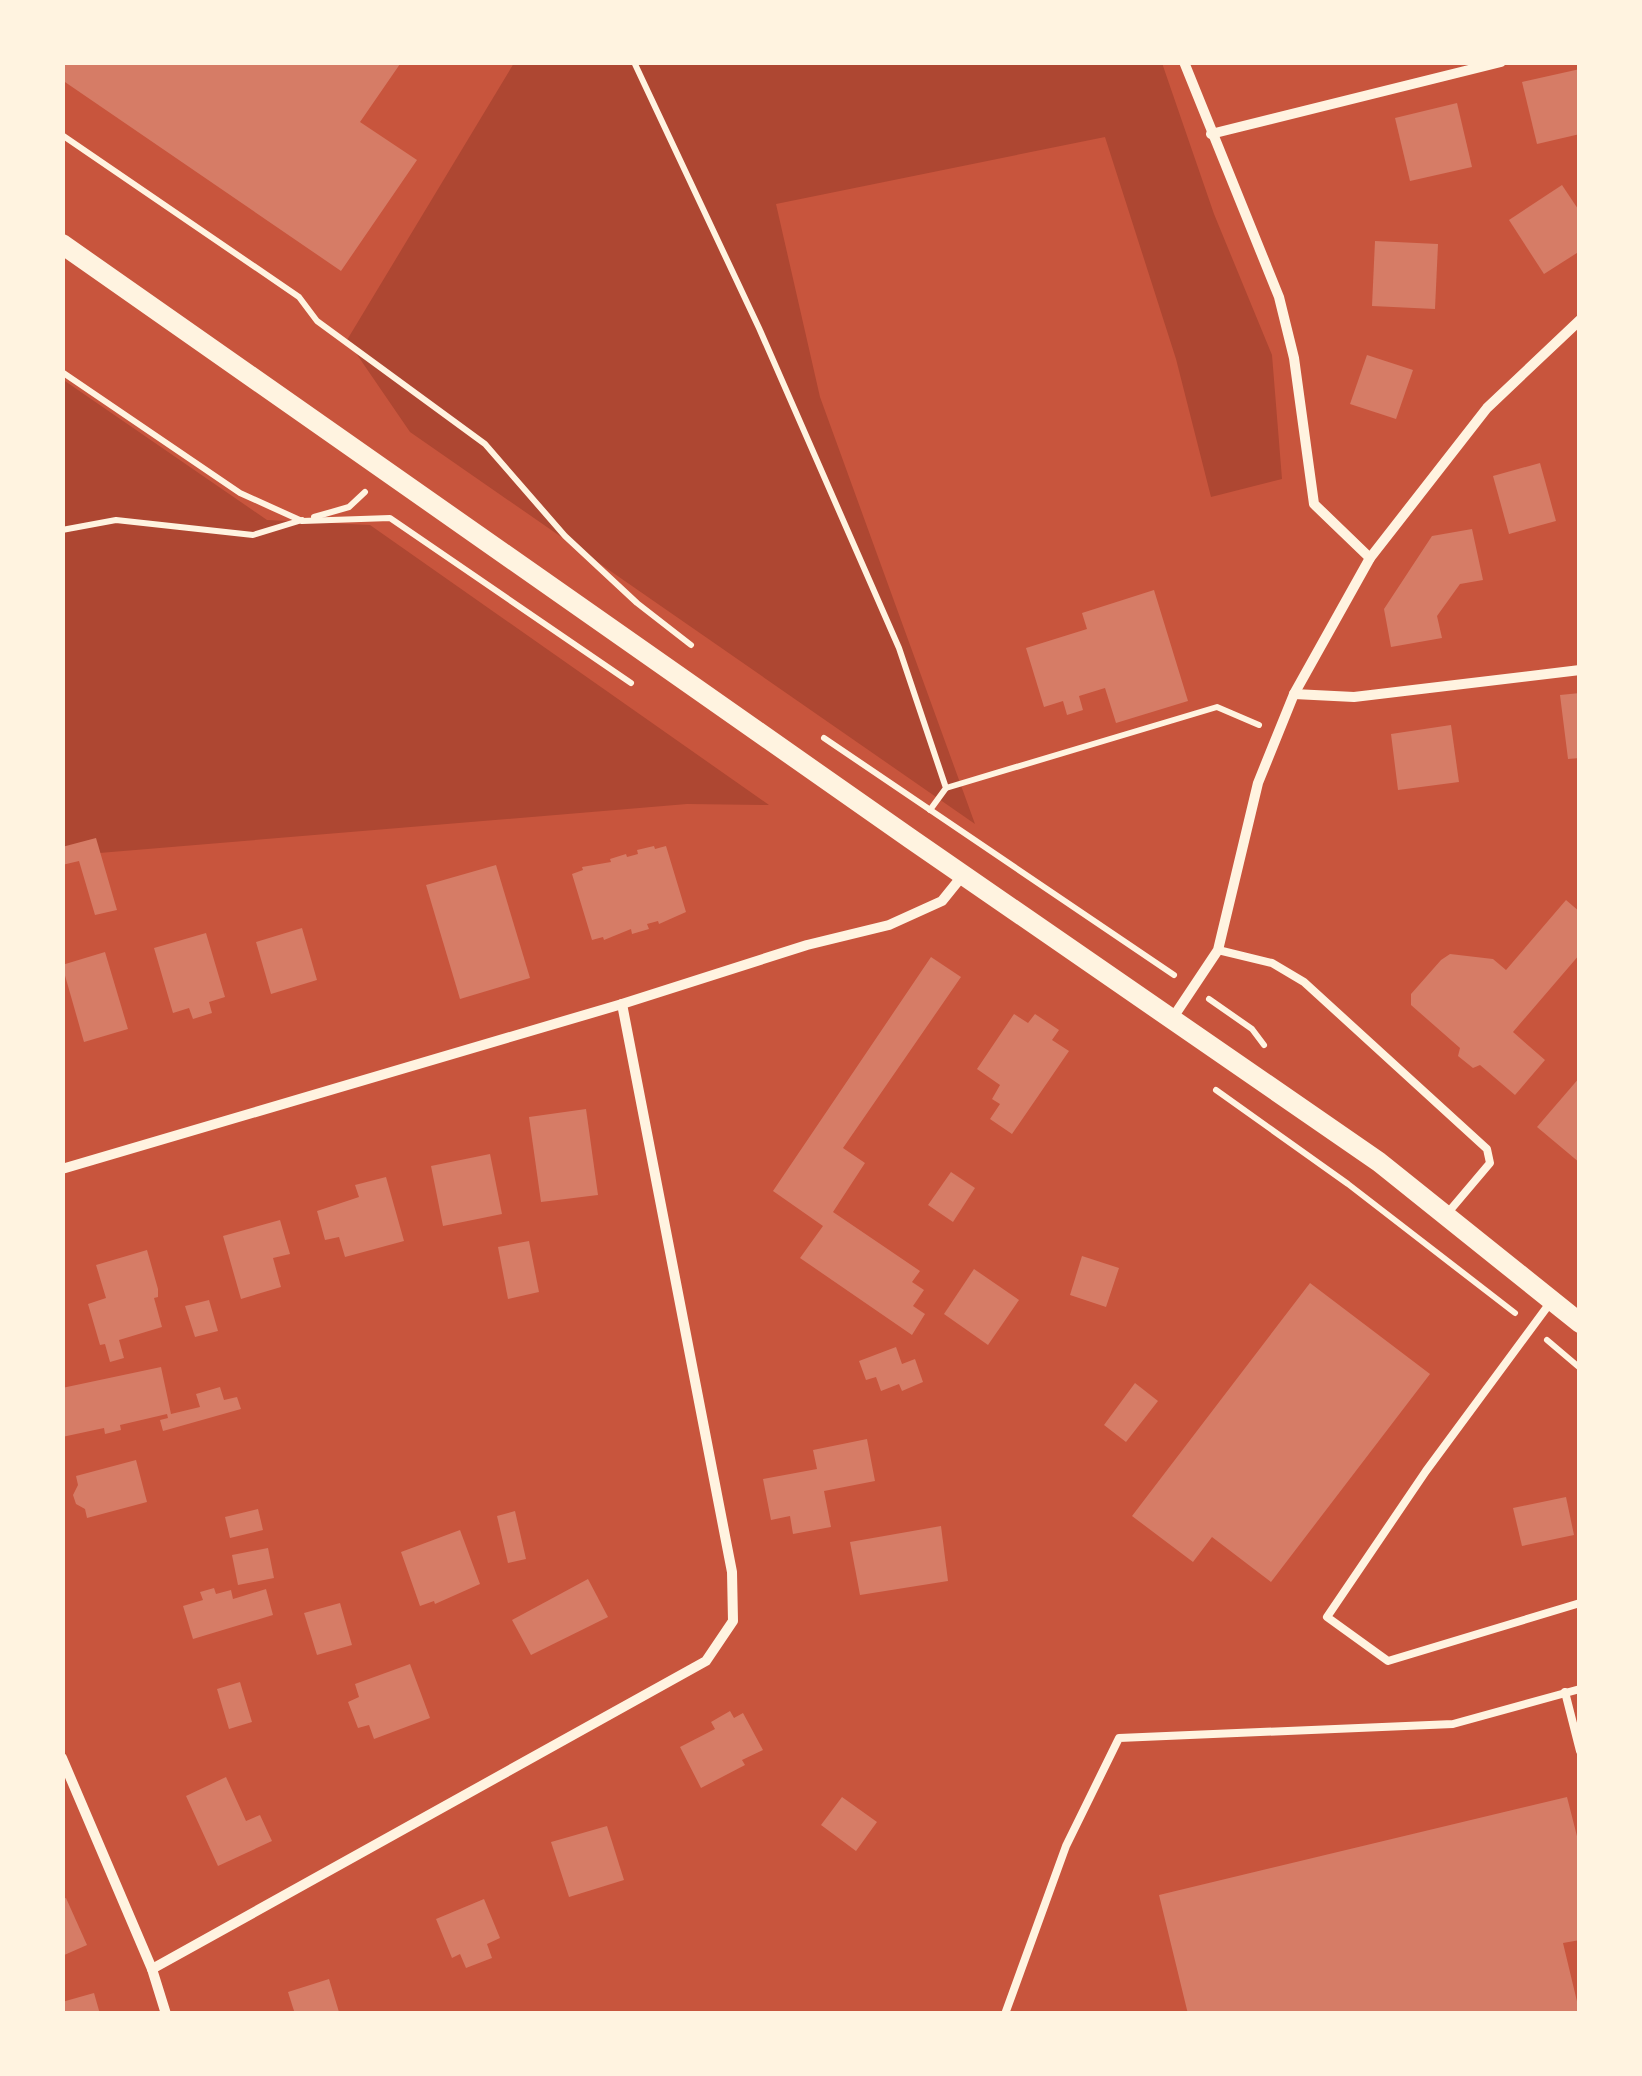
<svg xmlns="http://www.w3.org/2000/svg" width="1642" height="2076" font-family="'Source Sans 3',sans-serif">
<rect width="100%" height="100%" fill="#c8553d"/>
<g fill="#ae4732">
<polygon points="514,63 1162,63 1214,214 1272,355 1282,479 1211,497 1176,359 1105,137 776,204 820,397 975,824 410,432 347,340"/>
<polygon points="62,379 267,520 370,525 769,805 687,804 63,856"/>
</g>
<g fill="#d67c66">
<polygon points="62,62 397,62 400,64 360,122 417,160 341,271 62,80"/>
<polygon points="1580,69 1580,134 1537,144 1522,82"/>
<polygon points="1457,103 1472,167 1410,181 1395,118"/>
<polygon points="1562,185 1580,212 1580,251 1544,274 1509,220"/>
<polygon points="1375,241 1438,244 1435,309 1372,306"/>
<polygon points="1367,355 1413,370 1396,419 1350,404"/>
<polygon points="1540,463 1556,521 1509,534 1493,476"/>
<polygon points="1472,529 1483,580 1460,584 1437,616 1442,638 1391,647 1384,609 1432,536"/>
<polygon points="1154,590 1188,701 1116,723 1105,688 1079,696 1083,710 1067,715 1063,701 1044,707 1026,648 1087,629 1082,613"/>
<polygon points="1580,693 1580,758 1568,759 1560,695"/>
<polygon points="1451,725 1459,782 1398,790 1391,734"/>
<polygon points="96,838 117,910 95,915 79,861 62,865 62,847"/>
<polygon points="654,846 655,849 666,846 686,912 659,924 658,921 647,924 649,929 632,934 631,929 604,940 603,937 592,940 572,874 583,870 582,867 611,862 610,859 626,854 627,857 638,854 637,850"/>
<polygon points="496,865 530,978 460,999 426,885"/>
<polygon points="1566,900 1580,912 1580,954 1513,1032 1545,1060 1515,1095 1480,1065 1473,1068 1458,1056 1460,1048 1411,1005 1411,994 1441,960 1450,954 1493,959 1506,970"/>
<polygon points="302,928 317,980 271,994 256,942"/>
<polygon points="206,933 225,997 209,1002 212,1013 193,1019 189,1008 173,1013 154,948"/>
<polygon points="105,952 128,1029 84,1042 62,965"/>
<polygon points="931,957 961,977 843,1148 865,1163 833,1212 920,1271 912,1282 924,1290 913,1306 925,1314 912,1335 800,1258 823,1226 773,1191"/>
<polygon points="1014,1014 1028,1023 1035,1014 1059,1030 1052,1040 1069,1051 1012,1134 990,1119 1000,1104 992,1099 1000,1085 977,1069"/>
<polygon points="1580,1077 1580,1163 1537,1127"/>
<polygon points="586,1109 598,1195 541,1202 529,1117"/>
<polygon points="490,1154 502,1214 443,1226 431,1166"/>
<polygon points="951,1172 975,1188 953,1222 928,1205"/>
<polygon points="386,1177 404,1241 345,1257 339,1237 325,1240 317,1211 359,1197 355,1185"/>
<polygon points="280,1220 290,1254 273,1258 281,1287 241,1299 223,1236"/>
<polygon points="529,1241 539,1292 508,1299 498,1247"/>
<polygon points="147,1250 158,1289 158,1297 154,1298 162,1327 119,1340 124,1358 110,1362 105,1344 100,1345 88,1304 106,1298 96,1265"/>
<polygon points="1082,1256 1119,1268 1106,1307 1070,1295"/>
<polygon points="974,1269 1019,1300 988,1345 944,1314"/>
<polygon points="1310,1283 1430,1374 1271,1582 1212,1537 1193,1562 1132,1516"/>
<polygon points="209,1300 218,1331 195,1337 185,1306"/>
<polygon points="896,1347 902,1364 915,1359 923,1382 902,1391 899,1384 881,1391 876,1377 866,1380 859,1361"/>
<polygon points="161,1367 171,1414 200,1407 196,1394 220,1387 224,1400 237,1397 241,1409 163,1431 160,1420 168,1418 167,1414 120,1425 121,1430 105,1434 104,1428 62,1437 62,1388"/>
<polygon points="1135,1383 1158,1401 1126,1442 1104,1425"/>
<polygon points="867,1439 875,1481 824,1491 831,1527 793,1534 790,1516 771,1520 763,1479 817,1469 813,1450"/>
<polygon points="136,1460 147,1502 87,1518 85,1509 76,1504 73,1495 78,1485 76,1476"/>
<polygon points="1566,1497 1574,1535 1522,1546 1513,1508"/>
<polygon points="258,1509 263,1530 230,1538 225,1517"/>
<polygon points="515,1511 526,1559 508,1563 497,1516"/>
<polygon points="941,1526 948,1581 860,1595 850,1542"/>
<polygon points="460,1530 480,1584 435,1604 434,1601 420,1606 401,1552"/>
<polygon points="268,1548 274,1578 238,1585 232,1555"/>
<polygon points="588,1579 608,1617 531,1655 512,1620"/>
<polygon points="214,1588 216,1594 231,1590 233,1599 266,1589 273,1615 193,1639 183,1606 203,1600 200,1592"/>
<polygon points="340,1603 352,1645 317,1655 304,1613"/>
<polygon points="410,1664 430,1718 374,1739 369,1725 358,1728 348,1702 359,1697 355,1684"/>
<polygon points="240,1682 252,1722 229,1729 217,1689"/>
<polygon points="730,1711 734,1718 743,1713 763,1750 742,1760 745,1765 701,1788 680,1747 715,1729 711,1722"/>
<polygon points="226,1777 246,1821 260,1815 272,1841 218,1866 186,1796"/>
<polygon points="842,1797 877,1822 856,1851 821,1825"/>
<polygon points="1567,1797 1580,1848 1580,1940 1563,1943 1580,2014 1188,2014 1159,1895"/>
<polygon points="607,1826 624,1880 569,1897 551,1842"/>
<polygon points="66,1898 87,1945 62,1956 62,1899"/>
<polygon points="484,1899 500,1938 487,1944 492,1958 466,1968 460,1954 452,1958 436,1919"/>
<polygon points="329,1979 339,2012 295,2014 288,1992"/>
<polygon points="94,1993 100,2014 62,2014 62,2002"/>
</g>
<g fill="none" stroke-linecap="round" stroke-linejoin="round">
<g stroke="#fff3e0" stroke-width="6">
<polyline points="634,62 759,328 899,648 946,788 930,810"/>
<polyline points="62,135 299,297 317,321 485,444 565,536 637,603 691,645"/>
<polyline points="62,372 240,493 302,521 390,518 631,683"/>
<polyline points="314,517 349,507 365,492"/>
<polyline points="62,530 116,520 253,535 302,520"/>
<polyline points="824,738 1174,975"/>
<polyline points="946,788 1217,707 1259,725"/>
<polyline points="1209,999 1252,1029 1264,1045"/>
<polyline points="1216,1090 1348,1184 1515,1313"/>
<polyline points="1547,1340 1580,1368"/>
</g>
<g stroke="#fff3e0" stroke-width="8">
<polyline points="1218,950 1272,963 1304,982 1487,1149 1490,1163 1446,1215"/>
<polyline points="1550,1303 1426,1471 1327,1617 1388,1661 1580,1603"/>
<polyline points="1565,1692 1580,1751"/>
<polyline points="1005,2014 1066,1846 1119,1738 1453,1724 1580,1689"/>
</g>
<g stroke="#fff3e0" stroke-width="10">
<polyline points="1184,62 1279,297 1294,358 1314,504 1370,558"/>
<polyline points="1211,134 1501,62"/>
<polyline points="1294,694 1354,697 1580,670"/>
<polyline points="1172,1019 1218,950 1258,783 1294,694 1370,558 1487,408 1580,320"/>
<polyline points="62,1169 622,1004 807,945 889,925 942,901 963,875"/>
<polyline points="62,1758 152,1969 166,2014"/>
<polyline points="152,1969 706,1661 733,1621 732,1572 622,1004"/>
</g>
<polyline stroke="#fff3e0" stroke-width="20" points="62,244 911,839 1379,1162 1580,1323"/>
</g>
<rect width="1642" height="2076" fill="none" stroke="#fff3e0" stroke-width="130"/>
</svg>
